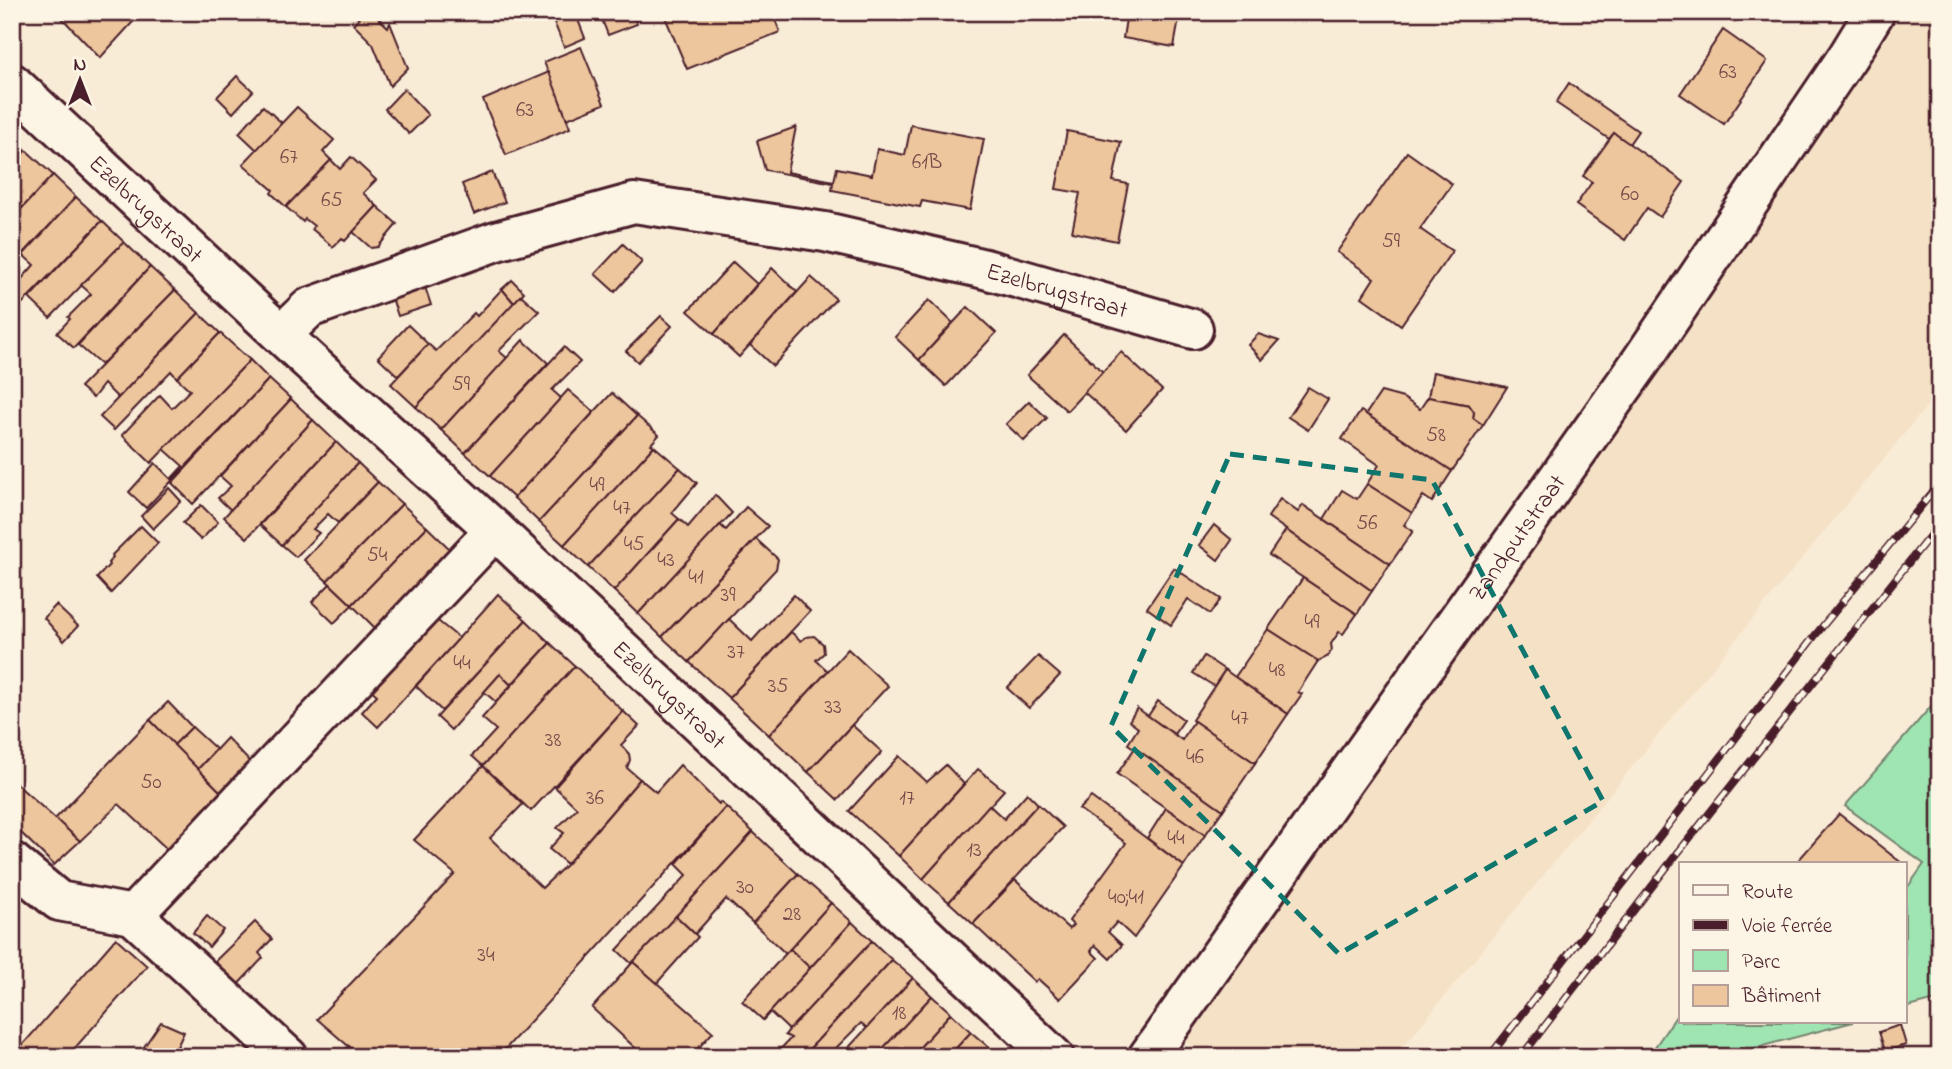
<svg xmlns="http://www.w3.org/2000/svg" width="1952" height="1069" font-family="'Indie Flower',sans-serif">
<rect width="100%" height="100%" fill="#f9ecd7"/>
<filter id="ink" filterUnits="userSpaceOnUse"><feTurbulence type="fractalNoise" baseFrequency=".0143" numOctaves="2"/><feDisplacementMap in="SourceGraphic" scale="14" xChannelSelector="R" yChannelSelector="G"/><feConvolveMatrix kernelMatrix="1 2 1 2 8 2 1 2 1" color-interpolation-filters="sRGB"/></filter>
<g filter="url(#ink)">
<polygon fill="#f5e1c6" points="1900,12 1940,12 1940,390 1395,1057 1206,1057 1182,1038"/>
<g fill="#9fe5b2" stroke="#74826e" stroke-width="2">
<polygon points="1940,696 1940,999 1905,1008 1905,891 1924,864 1845,806"/>
<polygon points="1681,1009 1681,1022 1853,1022 1721,1057 1648,1057"/>
</g>
<g fill="#edc69d" stroke="#4a1f2b" stroke-width="2">
<polygon points="68,12 142,12 100,58 62,18"/>
<polygon points="364,12 372,12 388,27 390,23 408,68 390,86 373,44 353,24"/>
<polygon points="566,12 575,12 585,38 564,47 552,17"/>
<polygon points="599,12 632,12 637,24 608,35"/>
<polygon points="663,12 772,12 780,32 687,69"/>
<polygon points="1127,12 1144,12 1179,19 1174,47 1123,38"/>
<polygon points="1723,30 1767,61 1724,124 1680,94"/>
<polygon points="581,47 604,104 567,119 544,62"/>
<polygon points="549,72 570,128 506,155 483,100"/>
<polygon points="237,76 253,91 233,113 217,97"/>
<polygon points="1569,83 1638,131 1629,144 1614,133 1609,139 1556,103"/>
<polygon points="404,89 428,115 409,134 385,109"/>
<polygon points="263,106 282,123 257,150 239,133"/>
<polygon points="297,107 334,140 323,152 331,160 286,207 271,193 273,190 243,164"/>
<polygon points="911,125 984,139 970,210 922,201 920,207 832,190 833,183 765,170 757,141 796,127 787,172 834,181 837,168 872,175 877,149 905,155"/>
<polygon points="1067,131 1121,142 1113,181 1128,184 1117,241 1072,232 1080,193 1056,189"/>
<polygon points="1614,133 1684,182 1660,217 1647,208 1625,240 1576,205 1592,182 1583,176"/>
<polygon points="12,137 26,150 12,165"/>
<polygon points="26,150 53,175 12,219 12,165"/>
<polygon points="1407,152 1452,184 1420,229 1452,251 1401,325 1362,297 1374,278 1337,252"/>
<polygon points="351,157 376,180 363,193 377,206 345,241 342,238 333,247 312,229 314,226 309,222 305,219 303,222 286,207 331,160 340,169"/>
<polygon points="492,172 505,202 474,214 462,184"/>
<polygon points="53,175 76,197 12,266 12,219"/>
<polygon points="76,197 102,221 12,314 12,290 34,265 23,255"/>
<polygon points="377,206 397,224 378,247 371,248 353,232"/>
<polygon points="102,221 124,242 50,318 29,298"/>
<polygon points="124,242 150,267 74,348 57,333 70,319 68,317 91,294 81,285"/>
<polygon points="623,244 642,262 615,292 595,274"/>
<polygon points="733,262 757,284 714,334 688,311"/>
<polygon points="150,267 175,290 101,365 78,345"/>
<polygon points="772,268 797,292 739,357 714,334"/>
<polygon points="811,277 836,299 773,366 750,345"/>
<polygon points="512,280 524,292 514,303 502,289"/>
<polygon points="423,281 431,305 398,316 390,292"/>
<polygon points="502,289 514,303 416,407 391,384 428,344 436,351 474,313 477,316"/>
<polygon points="175,290 199,313 118,398 104,384 93,398 80,387"/>
<polygon points="521,295 539,311 499,351 507,358 441,430 416,407"/>
<polygon points="929,300 953,323 919,360 895,337"/>
<polygon points="968,307 996,333 946,386 919,360"/>
<polygon points="199,313 220,333 177,378 171,371 114,430 100,417"/>
<polygon points="661,316 672,326 638,362 626,351"/>
<polygon points="408,325 428,344 398,376 378,357"/>
<polygon points="220,333 250,360 151,463 122,435 160,395 172,408 190,390 177,378"/>
<polygon points="1258,334 1279,341 1262,360 1248,345"/>
<polygon points="1064,335 1103,372 1067,411 1027,375"/>
<polygon points="523,340 548,363 465,453 441,430"/>
<polygon points="564,347 580,362 552,390 561,398 490,476 465,453"/>
<polygon points="1121,352 1162,390 1126,430 1084,392"/>
<polygon points="250,360 269,379 146,508 129,492 155,463 171,479 183,466 164,449"/>
<polygon points="1433,372 1507,387 1483,425 1473,418 1474,412 1469,405 1428,397"/>
<polygon points="269,379 291,399 193,504 172,483"/>
<polygon points="1308,387 1328,399 1308,430 1288,417"/>
<polygon points="568,390 594,412 514,498 490,476"/>
<polygon points="1381,392 1403,398 1420,409 1428,397 1469,405 1474,412 1473,418 1483,425 1452,471 1366,414"/>
<polygon points="612,393 637,416 539,522 514,498"/>
<polygon points="291,399 313,420 231,510 218,498 231,486 220,476"/>
<polygon points="1029,401 1047,418 1024,441 1006,424"/>
<polygon points="1361,411 1452,471 1432,502 1423,496 1412,513 1367,484 1379,465 1342,439"/>
<polygon points="637,416 659,435 651,444 654,446 564,545 539,522"/>
<polygon points="313,420 336,442 247,538 224,517"/>
<polygon points="336,442 358,463 282,545 260,525"/>
<polygon points="654,446 680,468 588,567 564,545"/>
<polygon points="358,463 378,482 338,523 328,514 313,529 319,533 296,557 282,545"/>
<polygon points="680,468 697,483 672,513 679,519 614,591 588,567"/>
<polygon points="378,482 402,504 327,581 304,560"/>
<polygon points="1367,484 1412,513 1404,525 1413,531 1390,564 1324,519 1342,490 1357,499"/>
<polygon points="169,488 181,501 153,529 141,516"/>
<polygon points="715,495 732,513 638,614 614,591 679,519 688,527"/>
<polygon points="1280,499 1298,512 1303,505 1390,564 1372,591 1268,517"/>
<polygon points="402,504 427,527 352,605 327,581"/>
<polygon points="201,505 218,522 201,540 183,523"/>
<polygon points="746,507 768,526 662,637 638,614 720,525 726,530"/>
<polygon points="1214,525 1232,540 1218,560 1199,545"/>
<polygon points="141,526 158,543 111,593 97,578 109,565 108,563 113,557 112,555"/>
<polygon points="427,527 452,551 378,631 352,605"/>
<polygon points="1286,530 1372,591 1357,614 1269,555"/>
<polygon points="756,539 778,559 776,569 689,662 662,637"/>
<polygon points="1174,568 1221,599 1210,614 1188,599 1171,625 1147,608"/>
<polygon points="1303,578 1357,614 1343,634 1339,632 1331,644 1332,650 1327,657 1318,661 1268,629"/>
<polygon points="330,584 352,605 334,623 312,602"/>
<polygon points="498,594 526,620 442,711 416,686"/>
<polygon points="794,595 810,611 729,698 689,662 729,619 752,641"/>
<polygon points="56,605 78,626 64,641 44,618"/>
<polygon points="433,617 459,638 378,727 362,712 377,695 369,688"/>
<polygon points="526,620 550,643 511,685 500,674 451,730 437,717"/>
<polygon points="1268,629 1318,661 1298,692 1302,694 1288,714 1235,677"/>
<polygon points="791,632 801,641 806,637 814,636 823,644 824,653 816,660 828,671 769,735 729,698"/>
<polygon points="550,643 575,666 483,766 472,756 496,730 482,718"/>
<polygon points="848,649 888,686 808,772 769,735"/>
<polygon points="1038,656 1060,675 1029,708 1007,688"/>
<polygon points="1204,656 1225,670 1214,686 1193,673"/>
<polygon points="575,666 623,711 531,811 483,766"/>
<polygon points="1225,670 1288,714 1255,763 1192,720"/>
<polygon points="500,674 511,685 496,702 484,692"/>
<polygon points="1158,701 1184,720 1174,734 1148,716"/>
<polygon points="168,702 192,727 174,745 150,720"/>
<polygon points="1137,708 1182,740 1194,721 1255,763 1223,810 1128,744 1138,728 1129,721"/>
<polygon points="623,711 639,726 621,745 629,754 630,760 627,768 640,779 567,864 549,849 564,833 557,828 577,808 555,787"/>
<polygon points="150,720 222,793 168,850 119,804 80,841 55,819"/>
<polygon points="852,725 882,752 838,800 808,772"/>
<polygon points="192,727 216,749 198,769 174,745"/>
<polygon points="227,738 251,763 222,793 198,769"/>
<polygon points="1135,748 1223,810 1205,835 1117,774"/>
<polygon points="899,756 927,782 946,765 964,784 899,856 849,811"/>
<polygon points="680,765 719,804 720,802 726,807 498,1057 361,1057 317,1019 455,874 414,840 483,766 523,804 490,838 542,888 567,864 640,779 656,792"/>
<polygon points="978,769 1004,790 923,879 899,856"/>
<polygon points="12,780 80,841 54,865 12,824"/>
<polygon points="1027,793 1038,804 949,902 923,879 989,805 1004,819"/>
<polygon points="1091,797 1184,866 1134,938 1117,922 1108,932 1122,945 1110,959 1095,945 1091,951 1098,958 1060,999 1038,979 1035,982 973,924 1015,880 1069,929 1073,925 1069,921 1126,843 1079,809"/>
<polygon points="1038,804 1063,827 973,924 949,902"/>
<polygon points="726,807 753,832 632,964 617,950 687,875 676,864"/>
<polygon points="1166,808 1205,835 1184,866 1147,838"/>
<polygon points="1839,814 1903,864 1795,864"/>
<polygon points="753,832 798,874 753,923 726,899 695,934 676,916"/>
<polygon points="798,874 831,903 786,954 753,923"/>
<polygon points="831,903 852,922 810,968 790,949"/>
<polygon points="207,916 223,930 209,947 193,933"/>
<polygon points="676,916 698,937 657,983 633,962"/>
<polygon points="255,922 272,939 259,953 263,958 230,993 207,969"/>
<polygon points="852,922 872,941 789,1030 770,1012"/>
<polygon points="116,938 147,966 67,1057 12,1057"/>
<polygon points="872,941 892,960 802,1057 773,1057 791,1038 785,1035 789,1030"/>
<polygon points="790,949 810,968 763,1020 742,1001"/>
<polygon points="892,960 913,978 867,1028 861,1023 830,1054 833,1057 806,1057 804,1055"/>
<polygon points="633,962 713,1032 690,1057 645,1057 592,1008"/>
<polygon points="913,978 932,996 875,1057 840,1057"/>
<polygon points="932,996 951,1013 911,1057 875,1057"/>
<polygon points="951,1013 971,1032 948,1057 911,1057"/>
<polygon points="161,1022 184,1032 176,1049 194,1057 137,1057"/>
<polygon points="1900,1025 1906,1045 1885,1051 1879,1032"/>
<polygon points="971,1032 992,1050 986,1057 948,1057"/>
<polygon points="349,1046 361,1057 338,1057"/>
</g>
<g fill="none" stroke-linecap="round" stroke-linejoin="round">
<defs>
<g id="minor">
<path id="s1" d="M12,83L307,359L495,530L1054,1057"/>
<path id="s2" d="M282,334L309,308L496,241L634,203L825,232L985,269L1193,329"/>
<polyline points="12,862 59,901 133,915"/>
<polyline points="288,1057 133,915 495,530"/>
<path id="s3" d="M1148,1057L1642,360L1848,56L1875,12"/>
</g>
</defs>
<use href="#minor" stroke="#4a1f2b" stroke-width="44"/>
<use href="#minor" stroke="#fcf5e5" stroke-width="38"/>
<defs>
<g id="rail">
<polyline points="1489,1057 1813,638 1940,483"/>
<polyline points="1521,1057 1673,859 1940,523"/>
</g>
</defs>
<use href="#rail" stroke="#4a1f2b" stroke-width="8"/>
<use href="#rail" stroke="#fcf5e5" stroke-width="5" stroke-dasharray="16" stroke-linecap="butt"/>
</g>
</g>
<path fill="none" stroke="#0f766e" stroke-width="5" stroke-dasharray="14 9" stroke-linejoin="round" d="M1230,454L1432,480L1603,801L1339,954L1111,726Z"/>
<g text-anchor="middle" stroke-width="5" stroke-linejoin="round" paint-order="stroke">
<g font-size="21" fill="#734948">
<text x="1728" y="78">63</text>
<text x="525" y="116">63</text>
<text x="289" y="163">67</text>
<text x="927" y="168">61B</text>
<text x="1630" y="200">60</text>
<text x="332" y="206">65</text>
<text x="1391" y="247">59</text>
<text x="461" y="390">59</text>
<text x="1436" y="441">58</text>
<text x="597" y="491">49</text>
<text x="622" y="514">47</text>
<text x="1367" y="529">56</text>
<text x="634" y="550">45</text>
<text x="377" y="561">54</text>
<text x="666" y="566">43</text>
<text x="696" y="583">41</text>
<text x="728" y="601">39</text>
<text x="1312" y="628">49</text>
<text x="736" y="658">37</text>
<text x="462" y="669">44</text>
<text x="1277" y="676">48</text>
<text x="778" y="692">35</text>
<text x="833" y="713">33</text>
<text x="1240" y="724">47</text>
<text x="553" y="746">38</text>
<text x="1195" y="763">46</text>
<text x="151" y="788">50</text>
<text x="595" y="804">36</text>
<text x="907" y="804">17</text>
<text x="1176" y="844">44</text>
<text x="974" y="856">13</text>
<text x="745" y="893">30</text>
<text x="1126" y="903">40;41</text>
<text x="792" y="920">28</text>
<text x="486" y="961">34</text>
<text x="899" y="1019">18</text>
</g>
<g font-size="24" fill="#4a1f2b" stroke="#fcf5e5">
<text dy="8" stroke="none"><textPath href="#s1" startOffset="184">Ezelbrugstraat</textPath></text>
<text dy="8" stroke="none"><textPath href="#s2" startOffset="812">Ezelbrugstraat</textPath></text>
<text dy="8" stroke="none"><textPath href="#s3" startOffset="637">Zandputstraat</textPath></text>
<text dy="8" stroke="none"><textPath href="#s1" startOffset="898">Ezelbrugstraat</textPath></text>
</g>
</g>
<rect width="1952" height="1069" fill="none" stroke="#fcf5e5" stroke-width="42"/>
<rect x="21" y="21" width="1910" height="1027" fill="none" stroke="#4a1f2b" stroke-width="2.5" filter="url(#ink)"/>
<rect x="1679" y="862" width="228" height="161" fill="#fcf5e5" stroke="#b59f9b" stroke-width="2"/>
<rect x="1693" y="885" width="35" height="10" fill="#fcf5e5" stroke="#b59f9b" stroke-width="2"/>
<text x="1742" y="898" font-size="21" fill="#4a1f2b">Route</text>
<rect x="1693" y="920" width="35" height="10" fill="#4a1f2b" stroke="#b59f9b" stroke-width="2"/>
<text x="1742" y="932" font-size="21" fill="#4a1f2b">Voie ferrée</text>
<rect x="1693" y="950" width="35" height="21" fill="#9fe5b2" stroke="#b59f9b" stroke-width="2"/>
<text x="1742" y="968" font-size="21" fill="#4a1f2b">Parc</text>
<rect x="1693" y="985" width="35" height="21" fill="#edc69d" stroke="#b59f9b" stroke-width="2"/>
<text x="1742" y="1002" font-size="21" fill="#4a1f2b">Bâtiment</text>
<g transform="translate(80 80)" stroke="#fcf5e5" stroke-width="5" paint-order="stroke">
<path d="M0-5L12 26L0 18L-12 26Z" fill="#4a1f2b"/>
<text y="-10" font-size="19" font-weight="bold" text-anchor="middle" fill="#4a1f2b">N</text>
</g>
</svg>
